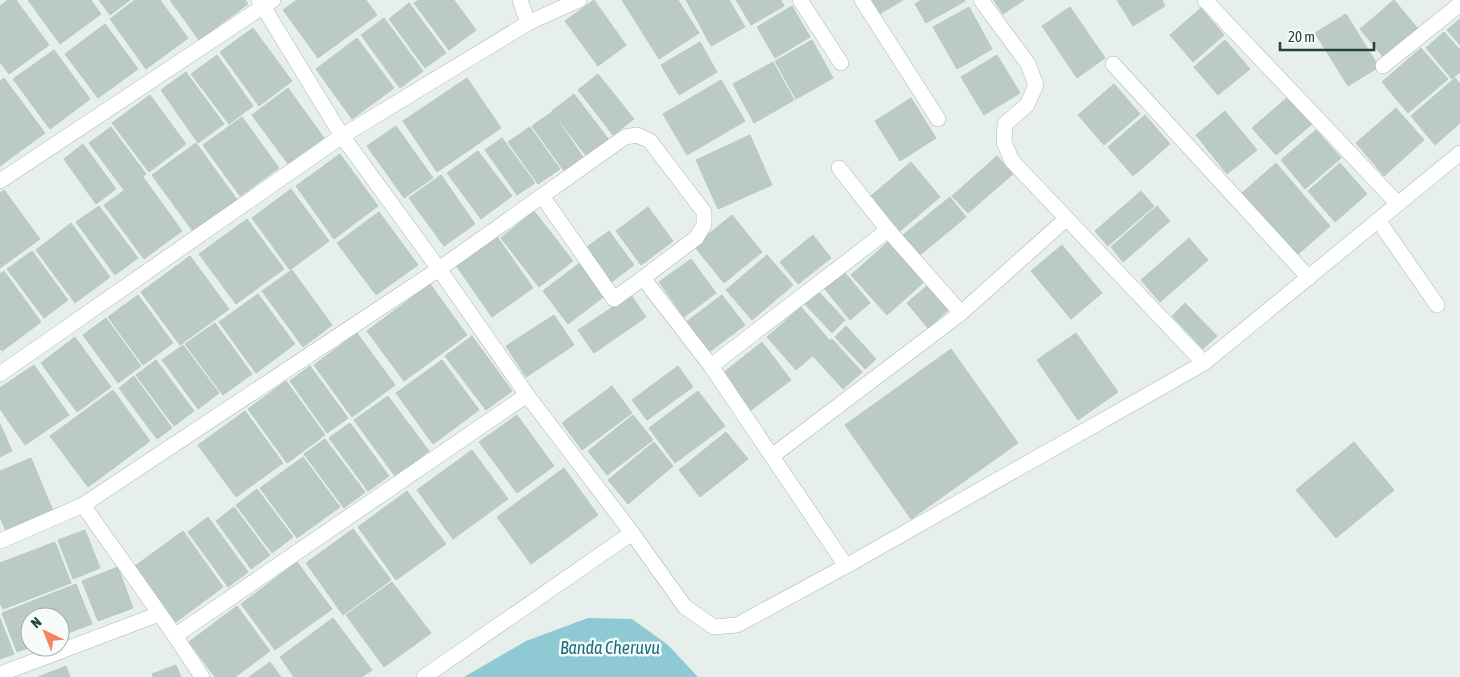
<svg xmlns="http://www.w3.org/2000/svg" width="1460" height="677" font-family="'Asap Condensed',sans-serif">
<rect width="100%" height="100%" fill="#e6efeb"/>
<polygon fill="#8ec9d4" points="588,618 632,619 668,645 698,677 464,677 526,641"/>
<g fill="#bbcac4" stroke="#b8c9c2">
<polygon points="8,0 16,0 49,45 9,74 0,62 0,6"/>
<polygon points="28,0 91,0 101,14 60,44"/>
<polygon points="99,0 130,0 110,15"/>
<polygon points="135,0 160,0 188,38 146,69 110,19"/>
<polygon points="170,0 245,0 248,4 199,40"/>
<polygon points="297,0 366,0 377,15 318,58 283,10"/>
<polygon points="419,0 454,0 476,30 449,50 414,3"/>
<polygon points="594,0 626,45 598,66 565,21"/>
<polygon points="622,0 678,0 699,33 659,59"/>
<polygon points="686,0 729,0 745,27 711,46"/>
<polygon points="736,0 781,0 784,6 751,25"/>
<polygon points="867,0 903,0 876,16"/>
<polygon points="921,0 964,0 965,1 926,23 915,4"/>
<polygon points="994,0 1024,0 1003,14"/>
<polygon points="1117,0 1162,0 1165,6 1133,26"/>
<polygon points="1394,0 1419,30 1385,59 1360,29"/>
<polygon points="409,3 446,53 425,68 389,19"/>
<polygon points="792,6 810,37 775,58 757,27"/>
<polygon points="969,7 992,49 957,69 933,27"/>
<polygon points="1070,7 1105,58 1077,78 1042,26"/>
<polygon points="1201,8 1224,35 1193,62 1170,35"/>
<polygon points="1346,14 1379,67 1348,86 1315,33"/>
<polygon points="384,18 423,71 400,88 361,35"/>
<polygon points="1460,19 1460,45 1447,30"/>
<polygon points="105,24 138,69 98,98 65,54"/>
<polygon points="253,28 292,81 259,106 220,52"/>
<polygon points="1444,32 1460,50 1460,72 1452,79 1426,48"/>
<polygon points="357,38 394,88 352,119 316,69"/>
<polygon points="812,40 833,78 796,99 775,61"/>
<polygon points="1225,40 1250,69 1218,95 1194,67"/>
<polygon points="700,42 717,72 679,95 661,65"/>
<polygon points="1421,48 1448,79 1408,113 1382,82"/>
<polygon points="54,50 90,99 50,129 13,79"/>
<polygon points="217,55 253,106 229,124 191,74"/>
<polygon points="997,55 1020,93 984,115 961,77"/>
<polygon points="773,62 794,100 754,123 733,84"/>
<polygon points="186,72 224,124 198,143 161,90"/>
<polygon points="598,74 634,119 613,135 578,90"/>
<polygon points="4,78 45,133 0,166 0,81"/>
<polygon points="467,78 501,128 437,172 403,121"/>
<polygon points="1455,78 1460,84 1460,123 1435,145 1411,116"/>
<polygon points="721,80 745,121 687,155 663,114"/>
<polygon points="1114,84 1140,114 1104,145 1078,115"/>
<polygon points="288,88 324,138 288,164 252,115"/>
<polygon points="574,94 609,140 587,157 552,111"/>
<polygon points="150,95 186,144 149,172 112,123"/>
<polygon points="1288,97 1312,124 1276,155 1252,128"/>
<polygon points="911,98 936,138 900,161 875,121"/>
<polygon points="1396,108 1424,140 1384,176 1356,143"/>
<polygon points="1225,111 1257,150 1227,174 1196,135"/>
<polygon points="552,112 583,157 564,171 532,126"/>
<polygon points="1145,115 1170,144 1133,176 1108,147"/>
<polygon points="242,117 279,168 240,196 203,145"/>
<polygon points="396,126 433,178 404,198 367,146"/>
<polygon points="111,127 146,174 124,190 89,143"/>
<polygon points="530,127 560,169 538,184 508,142"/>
<polygon points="1316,130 1341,158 1305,189 1281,160"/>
<polygon points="750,135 772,185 718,209 696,160"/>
<polygon points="502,138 535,183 517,195 485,150"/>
<polygon points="196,143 238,201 194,233 152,175"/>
<polygon points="83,144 116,189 96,204 64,159"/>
<polygon points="478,151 512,196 481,219 447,173"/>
<polygon points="340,154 378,206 334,239 296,186"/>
<polygon points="997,156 1013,174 968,213 952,196"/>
<polygon points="911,162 940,197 900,231 871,196"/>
<polygon points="1276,163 1330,226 1296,256 1242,193"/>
<polygon points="1340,163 1367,194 1335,222 1308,191"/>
<polygon points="441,175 475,224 444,246 409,198"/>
<polygon points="143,177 182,231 144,259 104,205"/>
<polygon points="291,189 329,241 290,270 252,218"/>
<polygon points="4,190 40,239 0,268 0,193"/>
<polygon points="1141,191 1154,206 1108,246 1095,231"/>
<polygon points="950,197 966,217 920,255 903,235"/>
<polygon points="99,206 138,258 115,275 76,222"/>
<polygon points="1157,206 1170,221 1123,262 1111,247"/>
<polygon points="648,207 673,241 641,265 616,231"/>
<polygon points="534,211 573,261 539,287 501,238"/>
<polygon points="379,212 418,265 376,295 337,243"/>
<polygon points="732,215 762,252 724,283 694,246"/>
<polygon points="247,219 284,269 236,304 199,254"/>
<polygon points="71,223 110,277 75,303 36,250"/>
<polygon points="609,231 634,265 609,284 583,250"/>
<polygon points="496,235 533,288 492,317 455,264"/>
<polygon points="813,235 831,258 798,284 780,262"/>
<polygon points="1189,238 1208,260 1160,302 1141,280"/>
<polygon points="888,242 924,282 887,315 851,275"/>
<polygon points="1062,245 1102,293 1071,319 1031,271"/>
<polygon points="32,251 68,300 44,318 7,269"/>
<polygon points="767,255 793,285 752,320 726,290"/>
<polygon points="190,256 229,309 180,345 141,292"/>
<polygon points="691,259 716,293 684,317 659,282"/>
<polygon points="581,262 606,295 568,324 543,291"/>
<polygon points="841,268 870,303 850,320 821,284"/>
<polygon points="292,270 332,325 303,347 262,291"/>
<polygon points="4,271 41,322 2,351 0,349 0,274"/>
<polygon points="430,284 467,335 404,381 367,331"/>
<polygon points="928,285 948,310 928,328 907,303"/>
<polygon points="817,290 845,320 832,333 804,303"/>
<polygon points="258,294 295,344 256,373 219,322"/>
<polygon points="138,295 173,343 143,365 108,317"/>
<polygon points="631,295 646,317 594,353 578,330"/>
<polygon points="722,295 745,325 709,352 686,322"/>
<polygon points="1185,303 1217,336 1203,349 1172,316"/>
<polygon points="801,307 830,341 796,370 767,337"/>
<polygon points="554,315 574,345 526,377 506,346"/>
<polygon points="106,318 141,366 118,383 83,335"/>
<polygon points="215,323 252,374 223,395 185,344"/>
<polygon points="846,326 876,359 865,369 835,337"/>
<polygon points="357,333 395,385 352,417 314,365"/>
<polygon points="1076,333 1118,392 1078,420 1037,360"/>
<polygon points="472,336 512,391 486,410 445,356"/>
<polygon points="75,337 111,387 77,412 41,363"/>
<polygon points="832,339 862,372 843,389 813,356"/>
<polygon points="762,342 791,380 751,410 723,373"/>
<polygon points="183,345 219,393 198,409 162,360"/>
<polygon points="951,349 1018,443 911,519 845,425"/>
<polygon points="156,360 194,411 174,426 136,375"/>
<polygon points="442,360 479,410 433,444 396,393"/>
<polygon points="34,365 69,415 25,445 0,409 0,388"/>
<polygon points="310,366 348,418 327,433 290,381"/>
<polygon points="678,366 693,387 647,420 632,400"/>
<polygon points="134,376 172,428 157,439 119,388"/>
<polygon points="286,381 325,435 287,463 248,409"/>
<polygon points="612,386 632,413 582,450 562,423"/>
<polygon points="113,390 150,441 88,487 50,436"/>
<polygon points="698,391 725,426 675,463 649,428"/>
<polygon points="388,396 429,451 395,476 354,420"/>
<polygon points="245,411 283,463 236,497 198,445"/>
<polygon points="517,415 554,466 517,493 479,442"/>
<polygon points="633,415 653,440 607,475 588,451"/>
<polygon points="350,423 389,476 368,491 329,438"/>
<polygon points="0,424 12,451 0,457"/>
<polygon points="726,432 748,459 700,497 679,470"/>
<polygon points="325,439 365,492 344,508 304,454"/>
<polygon points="654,442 673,466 628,504 608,480"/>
<polygon points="1354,442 1394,490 1336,538 1296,490"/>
<polygon points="472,450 508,499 453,539 417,490"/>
<polygon points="303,457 340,507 297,538 260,488"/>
<polygon points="31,458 53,511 6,531 0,517 0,471"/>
<polygon points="564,468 598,515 531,564 497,517"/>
<polygon points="257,489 293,537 272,553 236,505"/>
<polygon points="407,491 446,544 396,580 358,527"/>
<polygon points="234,507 270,555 251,569 216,521"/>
<polygon points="208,517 248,572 228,587 188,532"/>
<polygon points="353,529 391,580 343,615 306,563"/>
<polygon points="85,530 100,568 73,579 58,540"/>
<polygon points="183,531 223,587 176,622 135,566"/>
<polygon points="55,542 71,583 3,609 0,603 0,563"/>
<polygon points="297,562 332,609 275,650 241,604"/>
<polygon points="118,567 133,608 98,621 82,581"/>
<polygon points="392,582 431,633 384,667 346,615"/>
<polygon points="76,584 92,624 60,636 60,617 30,617 31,647 17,652 2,613"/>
<polygon points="237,606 270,651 235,677 215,677 189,642"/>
<polygon points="0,618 14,654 0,659"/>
<polygon points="333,618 372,670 362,677 294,677 280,657"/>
<polygon points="270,662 281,677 249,677"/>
<polygon points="176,665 181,677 153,677 152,674"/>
<polygon points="66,666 70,677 38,677"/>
</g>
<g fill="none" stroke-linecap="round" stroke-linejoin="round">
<defs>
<polyline id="service" points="1378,220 1437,305"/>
<g id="minor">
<polyline points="259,0 342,136 439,269 527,395 632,533"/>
<polyline points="520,0 528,23"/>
<polyline points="800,0 841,63"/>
<polyline points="862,0 938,119"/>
<polyline points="981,0 1028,64 1036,85 1027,105 1005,124 1004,142 1012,161 1204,363"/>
<polyline points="1205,0 1398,204"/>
<polyline points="1113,64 1309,278"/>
<polyline points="1383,66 1460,4"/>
<polyline points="839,168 888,230 961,313"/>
<polyline points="0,181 273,0"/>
<polyline points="542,196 614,299 643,278 711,366 846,566"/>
<polyline points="711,366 888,230"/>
<polyline points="0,374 342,136 528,23 579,0"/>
<polyline points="772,456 961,313 1066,219"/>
<path d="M83,505C123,563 165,618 202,677"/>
<polyline points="0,541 83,505 439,269 625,137 637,135 650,141 704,212 704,225 696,238 643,278"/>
<polyline points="176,635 527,395"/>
<polyline points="0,674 159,614"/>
<polyline points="424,677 632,533 685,607 714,627 737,625 846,566 1204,363 1460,153"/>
</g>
</defs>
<use href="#service" stroke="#a8b8b2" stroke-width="16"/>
<use href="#minor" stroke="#a8b8b2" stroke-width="16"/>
<use href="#service" stroke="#fff" stroke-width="15"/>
<use href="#minor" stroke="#fff" stroke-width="15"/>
</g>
<g text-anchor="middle" stroke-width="5" stroke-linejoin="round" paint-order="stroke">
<g font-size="18" font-style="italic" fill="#1c6f80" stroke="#f7fbf9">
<text x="610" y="654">Banda Cheruvu</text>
</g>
</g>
<g transform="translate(45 632) rotate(317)"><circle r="24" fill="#f7fbf9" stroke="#a3b1ad"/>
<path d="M0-4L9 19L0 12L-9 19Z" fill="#f4845f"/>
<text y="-8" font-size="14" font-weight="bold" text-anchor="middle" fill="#24423a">N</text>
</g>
<path d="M1280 42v8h94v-8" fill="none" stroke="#24423a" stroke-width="2.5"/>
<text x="1288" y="42" font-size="15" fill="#24423a" stroke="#f7fbf9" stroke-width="4" paint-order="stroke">20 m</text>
</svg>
